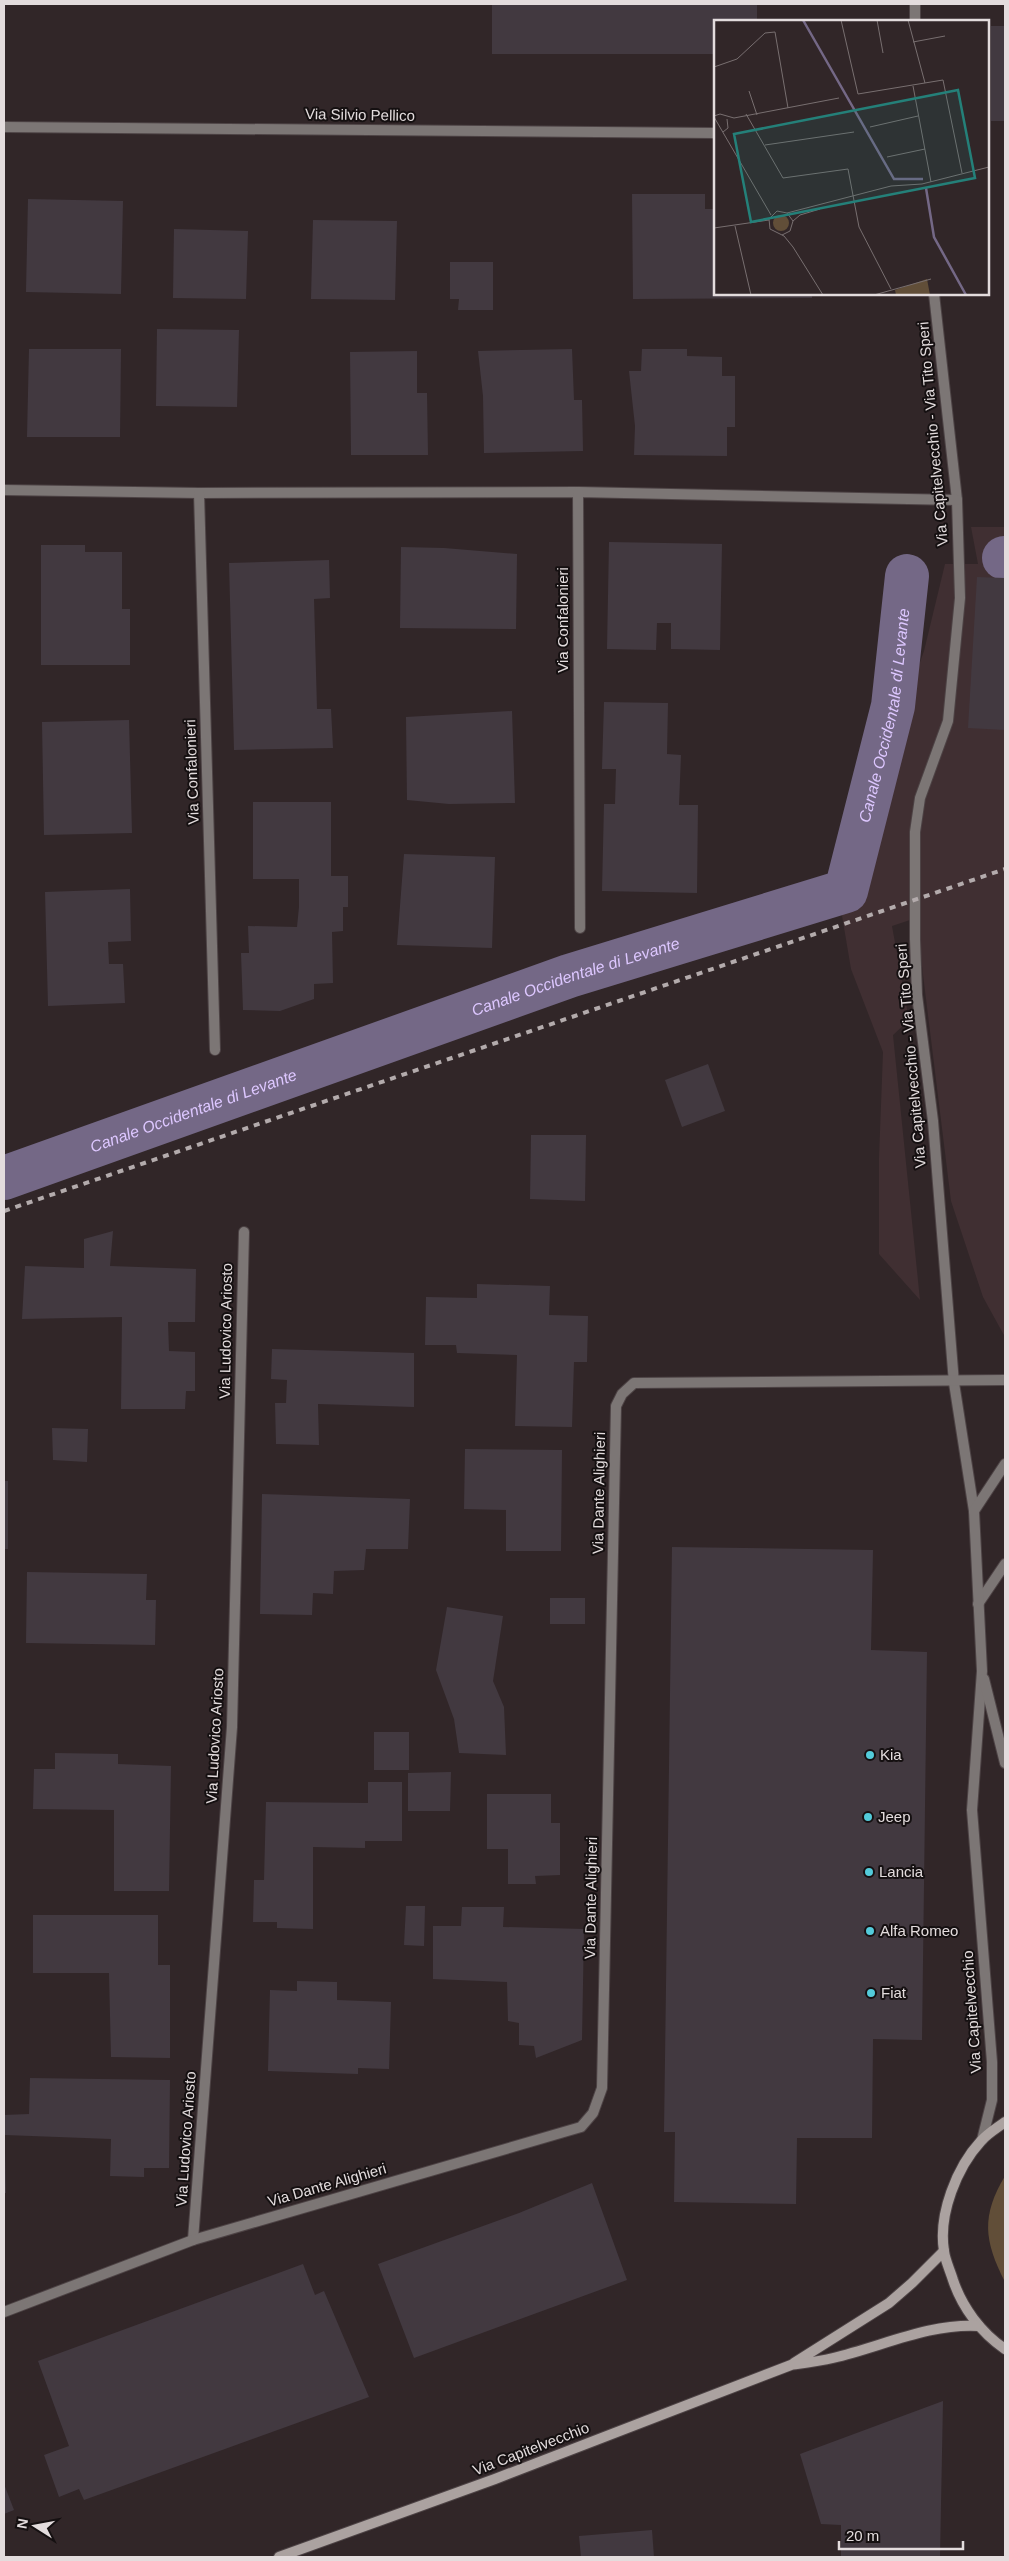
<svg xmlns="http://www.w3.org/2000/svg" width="1009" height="2561" font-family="Helvetica,sans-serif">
<rect width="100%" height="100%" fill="#312628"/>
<polygon fill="#402f32" points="971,527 1005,527 1005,1337 983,1297 951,1201 916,918 892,926 909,1020 893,1035 920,1300 879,1254 879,1158 883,1052 851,969 836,880 871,799 924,651 945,564 978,564"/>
<path fill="#614e38" d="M1005,2176V2282C984,2241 981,2216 1005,2176Z"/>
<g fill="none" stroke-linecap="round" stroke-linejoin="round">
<g stroke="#746886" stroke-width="44">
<polyline points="1004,558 1005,558"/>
<path id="s1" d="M4,1178L569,976L846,891L893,706L907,576"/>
</g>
</g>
<g fill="#423940">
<polygon points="492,4 757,4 757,21 715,21 715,54 492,54"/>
<rect x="991" y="26" width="14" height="95"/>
<polygon points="632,194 705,194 705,209 715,209 715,294 812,294 812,298 633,299"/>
<polygon points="28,199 123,201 121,294 26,292"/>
<polygon points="313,220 397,221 395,300 311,299"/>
<polygon points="174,229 248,231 246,299 173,298"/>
<polygon points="450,262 493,262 493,310 458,310 459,299 450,299"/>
<polygon points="157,329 239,330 237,407 156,406"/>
<polygon points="29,349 121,349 120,437 27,437"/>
<polygon points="572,349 574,400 582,400 583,451 484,453 483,396 478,351"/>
<polygon points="642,349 687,349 687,356 722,357 722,376 735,376 735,427 727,427 727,456 634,455 635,426 629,371 641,371"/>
<polygon points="417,351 417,393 427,393 428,455 351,455 350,352"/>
<polygon points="609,542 722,544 720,650 671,649 671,623 657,623 656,650 607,649"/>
<polygon points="41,545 85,545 85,552 122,552 122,609 130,609 130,665 41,665"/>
<polygon points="401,547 444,548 517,554 516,629 400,628"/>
<polygon points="329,560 330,598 314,599 317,709 331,709 333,748 234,750 229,563"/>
<polygon points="977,577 1005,578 1005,730 968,728"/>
<polygon points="604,702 668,703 667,754 681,755 679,805 698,805 697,893 602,891 604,804 615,804 616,769 602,769"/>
<polygon points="512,711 515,803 449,804 407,800 406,717"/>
<polygon points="129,720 132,833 44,835 42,722"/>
<polygon points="253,802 331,802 331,876 348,876 348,907 343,907 343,931 332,932 333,983 314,984 314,999 280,1011 243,1010 241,953 249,953 248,926 297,927 299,907 299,879 253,879"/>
<polygon points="404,854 495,857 492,948 397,945"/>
<polygon points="130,889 131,941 108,942 109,964 123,964 125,1003 48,1006 45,892"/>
<polygon points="708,1064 725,1111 682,1127 665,1080"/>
<polygon points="531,1135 586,1135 585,1201 530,1199"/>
<polygon points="113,1231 110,1266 196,1269 195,1322 168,1322 169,1351 195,1352 195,1391 186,1391 185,1409 121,1409 122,1317 22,1319 25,1266 84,1268 84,1239"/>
<polygon points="477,1284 550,1286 549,1315 588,1316 587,1362 574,1362 572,1427 515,1426 517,1355 457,1353 456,1345 425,1345 426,1297 477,1298"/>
<polygon points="272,1349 414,1353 414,1407 318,1404 319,1445 276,1444 275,1403 286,1403 287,1380 271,1379"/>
<polygon points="52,1428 88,1429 87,1462 53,1460"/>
<polygon points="465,1449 562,1450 561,1551 506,1551 506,1510 464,1509"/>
<rect x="4" y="1481" width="4" height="68"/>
<polygon points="262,1494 410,1499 408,1549 366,1549 364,1570 334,1571 333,1594 313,1593 312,1615 260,1614"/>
<polygon points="672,1547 873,1550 871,1650 927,1652 922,2040 873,2039 872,2138 797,2138 796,2204 674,2202 675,2132 664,2132"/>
<polygon points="27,1572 147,1574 146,1600 156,1600 155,1645 26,1643"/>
<rect x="550" y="1598" width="35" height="26"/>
<polygon points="447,1607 503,1616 493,1681 504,1707 506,1755 459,1753 454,1719 436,1670"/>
<rect x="374" y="1732" width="35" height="38"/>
<polygon points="55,1753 118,1754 118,1764 171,1766 169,1891 114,1891 114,1810 33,1809 34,1769 55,1769"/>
<polygon points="451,1772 450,1811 408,1811 408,1773"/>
<polygon points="368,1782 402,1782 402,1841 365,1841 365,1848 313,1847 313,1929 277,1928 277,1922 253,1922 254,1880 264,1880 266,1802 368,1803"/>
<polygon points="487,1794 551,1794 551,1823 560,1823 560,1875 535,1876 536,1884 508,1884 508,1849 487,1849"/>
<polygon points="406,1906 425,1906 424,1946 404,1945"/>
<polygon points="462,1907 504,1907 503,1927 584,1929 582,2040 536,2058 534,2046 519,2045 519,2023 508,2021 507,1982 433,1979 433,1926 461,1926"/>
<polygon points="33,1915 158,1915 158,1965 170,1965 170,2058 111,2057 109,1973 33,1973"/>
<polygon points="297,1981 337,1982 337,2000 391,2002 389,2069 358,2068 358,2074 268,2071 270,1990 297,1991"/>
<polygon points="30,2078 170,2080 169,2168 144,2168 144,2177 110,2176 111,2139 5,2135 4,2115 29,2114"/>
<polygon points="4,2151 5,2151 6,2193 4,2193"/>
<polygon points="592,2183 627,2280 414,2358 378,2264 519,2213"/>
<polygon points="303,2264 315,2295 324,2291 369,2397 84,2500 79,2489 59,2497 44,2455 69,2446 38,2361"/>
<polygon points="943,2401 940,2557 841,2557 841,2525 821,2524 800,2454"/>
<polygon points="4,2484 14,2510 4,2514"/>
<polygon points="652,2530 654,2557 581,2557 579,2536"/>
</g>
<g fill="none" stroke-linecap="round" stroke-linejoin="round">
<defs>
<polyline id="service" points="978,1604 1005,1564"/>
<g id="minor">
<polyline points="915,4 915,21"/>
<polyline points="4,127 715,133"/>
<polyline points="934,294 957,500 960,598 948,721 920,798 915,832 915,939 917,995 933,1121 954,1383 974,1511 982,1671 972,1810 992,2062 992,2100 982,2140"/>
<polyline points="4,490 199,493 578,492 957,500"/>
<polyline points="578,492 580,928"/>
<polyline points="199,493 215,1050"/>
<polyline points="974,1511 1005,1464"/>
<polyline points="984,1679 1005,1763"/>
<polyline points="193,2240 232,1727 244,1232"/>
<polyline points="4,2312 193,2240 581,2127 593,2113 602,2088 616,1406 622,1394 634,1383 1005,1380"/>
</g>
<g id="secondary">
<path d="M1005,2122C997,2128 988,2133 981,2141C957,2167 938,2214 944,2251C945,2260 950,2270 953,2280C962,2307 981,2333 1005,2349"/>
<polyline points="794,2363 889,2303 912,2283 944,2251"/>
<path d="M279,2557L495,2479L791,2365C805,2363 820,2361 833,2358C881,2347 929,2323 979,2326"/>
</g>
</defs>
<use href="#service" stroke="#4d4345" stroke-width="12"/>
<use href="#minor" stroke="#4d4345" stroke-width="12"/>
<use href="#secondary" stroke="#4d4345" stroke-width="12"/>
<use href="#service" stroke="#7c7675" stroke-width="10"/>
<use href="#minor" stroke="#7c7675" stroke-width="10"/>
<use href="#secondary" stroke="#aba2a0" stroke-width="10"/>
<polyline stroke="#b3abac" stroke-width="4" stroke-dasharray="6 6" stroke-linecap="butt" points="4,1211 1005,869"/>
</g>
<g fill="#53cbda" stroke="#151011" stroke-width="2">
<circle cx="870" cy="1755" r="5"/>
<circle cx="868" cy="1817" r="5"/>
<circle cx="869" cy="1872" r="5"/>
<circle cx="870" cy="1931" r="5"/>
<circle cx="871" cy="1993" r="5"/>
</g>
<g text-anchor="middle" stroke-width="4" stroke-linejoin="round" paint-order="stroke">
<g font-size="15" fill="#e3dcdd" stroke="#151011">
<text transform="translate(360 115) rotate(1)" y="5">Via Silvio Pellico</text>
<text transform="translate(933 434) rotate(-95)" y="5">Via Capitelvecchio - Via Tito Speri</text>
<text transform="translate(563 620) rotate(-90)" y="5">Via Confalonieri</text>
<text transform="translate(192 772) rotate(-92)" y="5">Via Confalonieri</text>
<text transform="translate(911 1056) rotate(-95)" y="5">Via Capitelvecchio - Via Tito Speri</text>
<text transform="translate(226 1331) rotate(-89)" y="5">Via Ludovico Ariosto</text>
<text transform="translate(599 1493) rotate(-89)" y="5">Via Dante Alighieri</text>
<text transform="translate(215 1736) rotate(-87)" y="5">Via Ludovico Ariosto</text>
<text transform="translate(591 1898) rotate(-89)" y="5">Via Dante Alighieri</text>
<text transform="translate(972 2012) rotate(-94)" y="5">Via Capitelvecchio</text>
<text transform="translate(186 2139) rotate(-86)" y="5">Via Ludovico Ariosto</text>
<text transform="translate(327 2185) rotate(-16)" y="5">Via Dante Alighieri</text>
<text transform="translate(531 2449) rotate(-21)" y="5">Via Capitelvecchio</text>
</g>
<g font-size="15" fill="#e3dcdd" stroke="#151011" text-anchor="start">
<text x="880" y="1760">Kia</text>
<text x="878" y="1822">Jeep</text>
<text x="879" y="1877">Lancia</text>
<text x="880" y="1936">Alfa Romeo</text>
<text x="881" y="1998">Fiat</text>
</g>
<g font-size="16" font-style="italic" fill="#ddc7ff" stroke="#151011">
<text dy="6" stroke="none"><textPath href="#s1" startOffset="1070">Canale Occidentale di Levante</textPath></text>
<text dy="6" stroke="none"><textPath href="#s1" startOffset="606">Canale Occidentale di Levante</textPath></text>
<text dy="6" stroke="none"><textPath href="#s1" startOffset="201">Canale Occidentale di Levante</textPath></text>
</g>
</g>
<g transform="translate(714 20)">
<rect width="275" height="275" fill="#312628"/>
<path d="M59 203a8 8 0 1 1 16 0a8 8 0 1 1-16 0ZM213,259L216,275H182L181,270Z" fill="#614e38"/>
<path fill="none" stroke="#746886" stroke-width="2.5" d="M89,0L180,159H209M212,168L220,217L252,275"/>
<path fill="none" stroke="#786f70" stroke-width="1" d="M127,0L144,74L229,60L248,153M163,0L169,33M194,0L211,63M199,22L231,16M0,47L23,39L51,13L61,12L74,88M199,66L217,162M35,71L43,95M32,94L69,158L134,149L145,207L177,269M0,96L6,94L20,98L125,78M0,97L57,195M156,107L204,96M9,112L14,108L13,99M51,125L140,112M173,137L211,129M63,191L55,199L56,209L70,216L79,227L109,275M63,191L73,193L79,201L76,211L68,215M73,193L177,166L208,164L275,147M79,201L86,195L106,189M21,206L37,275M0,208L55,200M160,275L217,259"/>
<path fill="#248079" fill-opacity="0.15" stroke="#248079" stroke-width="2.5" d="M244,70L261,158L37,202L20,114Z"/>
<rect width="275" height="275" fill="none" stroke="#e3dcdd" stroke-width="2.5"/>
</g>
<rect width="1009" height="2561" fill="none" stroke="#e3dcdd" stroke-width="10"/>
<g transform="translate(35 2526) rotate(281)" stroke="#151011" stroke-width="4" paint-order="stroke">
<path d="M0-4L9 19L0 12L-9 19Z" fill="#e3dcdd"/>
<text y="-8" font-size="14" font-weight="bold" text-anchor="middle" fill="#e3dcdd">N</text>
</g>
<path d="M839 2541v8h124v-8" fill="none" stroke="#e3dcdd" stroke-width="2.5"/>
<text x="846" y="2541" font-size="15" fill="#e3dcdd" stroke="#151011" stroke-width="4" paint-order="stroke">20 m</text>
</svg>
